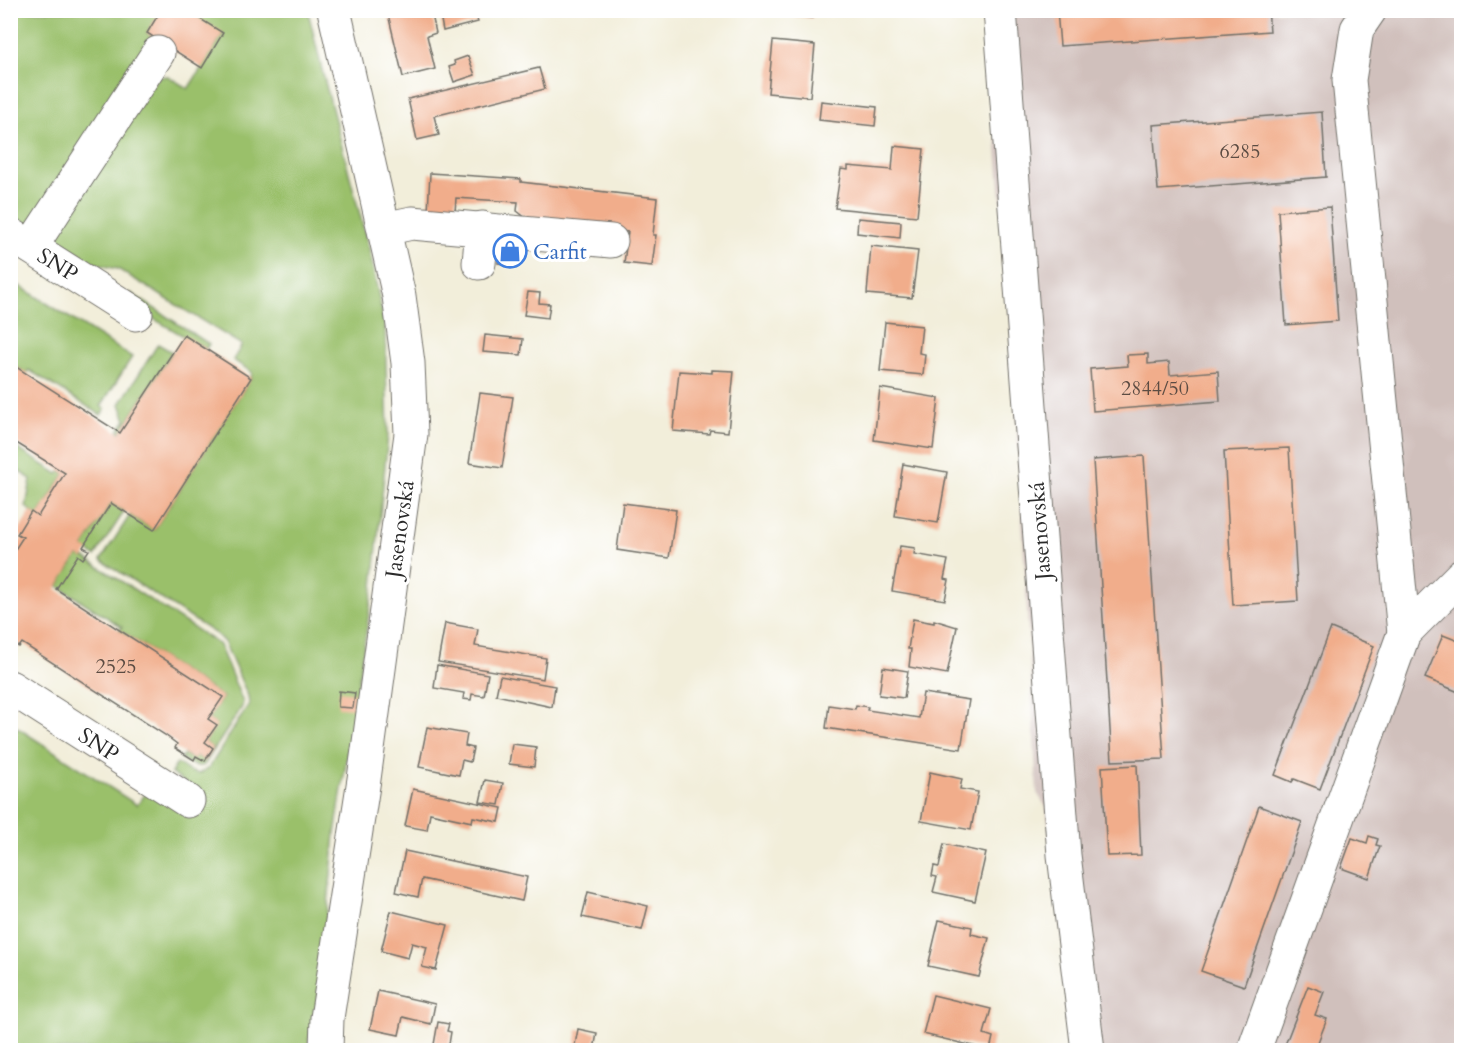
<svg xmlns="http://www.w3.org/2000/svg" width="1472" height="1061" font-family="Cardo,serif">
<rect width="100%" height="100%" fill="#fff"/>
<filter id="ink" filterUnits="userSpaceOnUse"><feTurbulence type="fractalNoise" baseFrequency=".0167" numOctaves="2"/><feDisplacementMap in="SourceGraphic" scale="12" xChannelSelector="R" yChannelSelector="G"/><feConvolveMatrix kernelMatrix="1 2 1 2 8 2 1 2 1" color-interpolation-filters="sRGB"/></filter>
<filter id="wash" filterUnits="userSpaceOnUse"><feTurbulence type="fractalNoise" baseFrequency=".008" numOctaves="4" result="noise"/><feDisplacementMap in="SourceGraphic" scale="24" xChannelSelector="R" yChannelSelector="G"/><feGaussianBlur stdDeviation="1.35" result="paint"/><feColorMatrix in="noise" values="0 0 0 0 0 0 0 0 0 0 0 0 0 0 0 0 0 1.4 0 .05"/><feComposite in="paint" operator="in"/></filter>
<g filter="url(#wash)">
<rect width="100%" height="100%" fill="#f2eeda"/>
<polygon fill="#d0c0bc" points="986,11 1461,11 1461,1050 1076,1050 1046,807 1037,793 1012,338"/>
<g fill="#9ac06b" stroke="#62764b" stroke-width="1.5">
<polygon points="10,11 161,11 147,33 157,40 33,225 19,226 10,221"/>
<polygon points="186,11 308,11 323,74 370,253 385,327 388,435 373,587 335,834 319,994 307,1050 11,1050 10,723 137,805 148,791 193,811 204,795 171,773 177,763 189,771 198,774 209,768 249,704 248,696 224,642 216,634 101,560 130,515 154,530 251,378 252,372 233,360 242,345 118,269 75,259 55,244 53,236 158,77 168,76 188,89 223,34"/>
<polygon points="10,280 132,357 101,406 105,409 101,415 29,370 26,373 11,363"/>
<polygon points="129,292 209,344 206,349 147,315"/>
<polygon points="158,344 172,352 120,433 118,431 126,420 120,404"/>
<polygon points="10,444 58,474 61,471 65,473 38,516 26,507 31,479 11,466"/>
<polygon points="111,503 124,512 95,556 83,547"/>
<path d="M78,555L83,558L84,557L214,641L219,645L243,702L242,707L204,765C195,768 188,763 181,758L184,754L193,760L196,756L205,761L213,748L205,742L216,725L208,719L223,697L119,630L122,627L58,586Z"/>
</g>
<g id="blocks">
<g fill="#f1ad8b">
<polygon points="161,10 186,10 223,33 202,68 147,33"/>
<polygon points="387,10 431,10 436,33 427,36 435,69 403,77"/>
<polygon points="761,10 813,10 812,18 761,13"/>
<polygon points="1057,10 1268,10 1270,31 1060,46"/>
<polygon points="475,11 478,22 443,31 441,20"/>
<polygon points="773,41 815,45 810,97 768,93"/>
<polygon points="468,56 475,75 454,82 449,67 455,65 454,61"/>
<polygon points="539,68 545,89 434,116 439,135 417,140 408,99"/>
<polygon points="821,101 877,107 875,126 819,120"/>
<polygon points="1322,112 1326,177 1158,190 1153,125"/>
<polygon points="894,146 924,149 917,216 835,208 841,169 848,170 848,166 892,170"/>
<polygon points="430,173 521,179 521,182 657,198 653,235 656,235 652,266 624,263 628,232 530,221 517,211 518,202 456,198 455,213 428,212"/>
<polygon points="1330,207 1338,321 1286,325 1278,211"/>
<polygon points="858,218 901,222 900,238 857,233"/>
<polygon points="501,237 523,240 519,266 498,263"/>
<polygon points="871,246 918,251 912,298 867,294"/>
<polygon points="528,292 540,293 539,303 550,304 548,318 524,315"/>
<polygon points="885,322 922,326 919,353 925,354 923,375 880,371"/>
<polygon points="184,335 251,378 154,530 111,503 83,547 89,550 83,559 78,555 56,589 223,697 208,719 217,725 205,742 213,748 205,761 196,756 194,760 175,748 177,744 165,735 22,643 19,647 10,642 12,637 10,636 10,557 23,537 17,534 31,511 38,516 65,473 10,439 10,363 120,433"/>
<polygon points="485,335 523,339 521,355 483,352"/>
<polygon points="1148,354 1148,364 1169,362 1170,375 1218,371 1220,401 1093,411 1090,369 1128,366 1127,355"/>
<polygon points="712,370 734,371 728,432 710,430 709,434 673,431 679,371 712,373"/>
<polygon points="880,388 939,398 933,449 874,440"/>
<polygon points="480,393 513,397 502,468 469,463"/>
<polygon points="1289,448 1298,601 1233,605 1224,451"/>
<polygon points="1144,456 1164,759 1112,761 1093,460"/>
<polygon points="903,464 947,472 938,523 895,516"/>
<polygon points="623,503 676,510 669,558 617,550"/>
<polygon points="900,546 915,548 914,554 948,560 944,579 949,580 945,600 892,591"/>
<polygon points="913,619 934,623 934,620 957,627 947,674 909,667 911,649 908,649"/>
<polygon points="445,623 478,629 475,646 546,658 543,679 438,662"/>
<polygon points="1331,628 1374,646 1320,789 1294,779 1292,782 1275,775"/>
<polygon points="1443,635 1461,642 1461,693 1425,678"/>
<polygon points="437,665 488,674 484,696 472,694 471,700 463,699 464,693 434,688"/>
<polygon points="883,667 908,671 904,698 879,695"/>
<polygon points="500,676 555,686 552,707 496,695"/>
<polygon points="339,691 355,693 353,708 338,707"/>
<polygon points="923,693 969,700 961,749 826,728 829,705 855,709 856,705 868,707 867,710 919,718"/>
<polygon points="427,727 467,734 465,746 473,748 470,762 462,760 459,775 419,767"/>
<polygon points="512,744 536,747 534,767 509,764"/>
<polygon points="1137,765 1141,855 1107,856 1102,767"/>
<polygon points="930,772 962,779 960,789 978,792 971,830 921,821"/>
<polygon points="485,780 503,783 499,805 480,802"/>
<polygon points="413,789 502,808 499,822 473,817 472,822 430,813 427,830 405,826"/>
<polygon points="1259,806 1302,822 1244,986 1201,971"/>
<polygon points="1369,836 1378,839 1376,845 1380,846 1369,878 1341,868 1352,838 1367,843"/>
<polygon points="944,844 986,853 975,901 933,892 937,877 932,876 934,866 939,867"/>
<polygon points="405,851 527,877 522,901 422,879 418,897 396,892"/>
<polygon points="588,892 648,906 642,930 582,917"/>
<polygon points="391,911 448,925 436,970 422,967 427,947 412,943 408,958 381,951"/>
<polygon points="939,920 972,927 971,934 989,938 979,977 928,966"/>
<polygon points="1308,986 1324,992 1315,1015 1327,1019 1315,1050 1283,1050"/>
<polygon points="378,991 435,1004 431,1024 403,1017 399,1035 370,1029"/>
<polygon points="933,995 991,1009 984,1034 993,1037 990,1050 923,1034"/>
<polygon points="438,1022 449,1024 447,1031 451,1032 448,1050 433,1050"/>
<polygon points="578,1029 597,1033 594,1050 574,1050"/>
</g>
</g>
</g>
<g filter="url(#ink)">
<use href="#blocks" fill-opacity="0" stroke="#716f68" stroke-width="1.5"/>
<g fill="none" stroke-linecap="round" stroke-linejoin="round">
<defs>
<g id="minor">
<polyline points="1000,10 1064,855 1088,1050"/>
<polyline points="384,229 412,223 611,241"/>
<polyline points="10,234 136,314"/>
<polyline points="31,247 158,53"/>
<polyline points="479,263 482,228"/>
<polyline points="1404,633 1462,575"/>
<polyline points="10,687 188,801"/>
<polyline points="326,1050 327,1018 364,779 411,434 408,363 399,296 334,10"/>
<polyline points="1254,1050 1404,633 1349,80 1357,29 1370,10"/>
</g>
</defs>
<use href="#minor" stroke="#716f68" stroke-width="35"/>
<use href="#minor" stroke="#fff" stroke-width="33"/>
</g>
</g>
<defs>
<symbol id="shop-ring" viewBox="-11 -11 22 22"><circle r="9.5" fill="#fff" stroke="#3f7fe0" stroke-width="1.5"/><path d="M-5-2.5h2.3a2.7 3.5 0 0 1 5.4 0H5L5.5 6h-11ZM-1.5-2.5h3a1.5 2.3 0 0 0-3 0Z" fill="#3f7fe0"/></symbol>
</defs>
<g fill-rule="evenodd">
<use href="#shop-ring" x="491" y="232" width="38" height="38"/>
</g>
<g text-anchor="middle" stroke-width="6" stroke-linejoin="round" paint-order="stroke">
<g font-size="20" fill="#5c4c43">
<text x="1240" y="158">6285</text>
<text x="1155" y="395">2844/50</text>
<text x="116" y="673">2525</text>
</g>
<g font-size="22" fill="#366cbe" stroke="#fff" text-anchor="start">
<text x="533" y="259">Carfit</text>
</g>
<g font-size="22" fill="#2b2b2b" stroke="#fff">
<text transform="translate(58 264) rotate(32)" y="8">SNP</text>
<text transform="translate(399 529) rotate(-82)" y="8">Jasenovská</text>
<text transform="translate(1039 531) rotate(-94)" y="8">Jasenovská</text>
<text transform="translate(99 744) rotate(33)" y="8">SNP</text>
</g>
</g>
<rect width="1472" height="1061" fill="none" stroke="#fff" stroke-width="36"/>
</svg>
